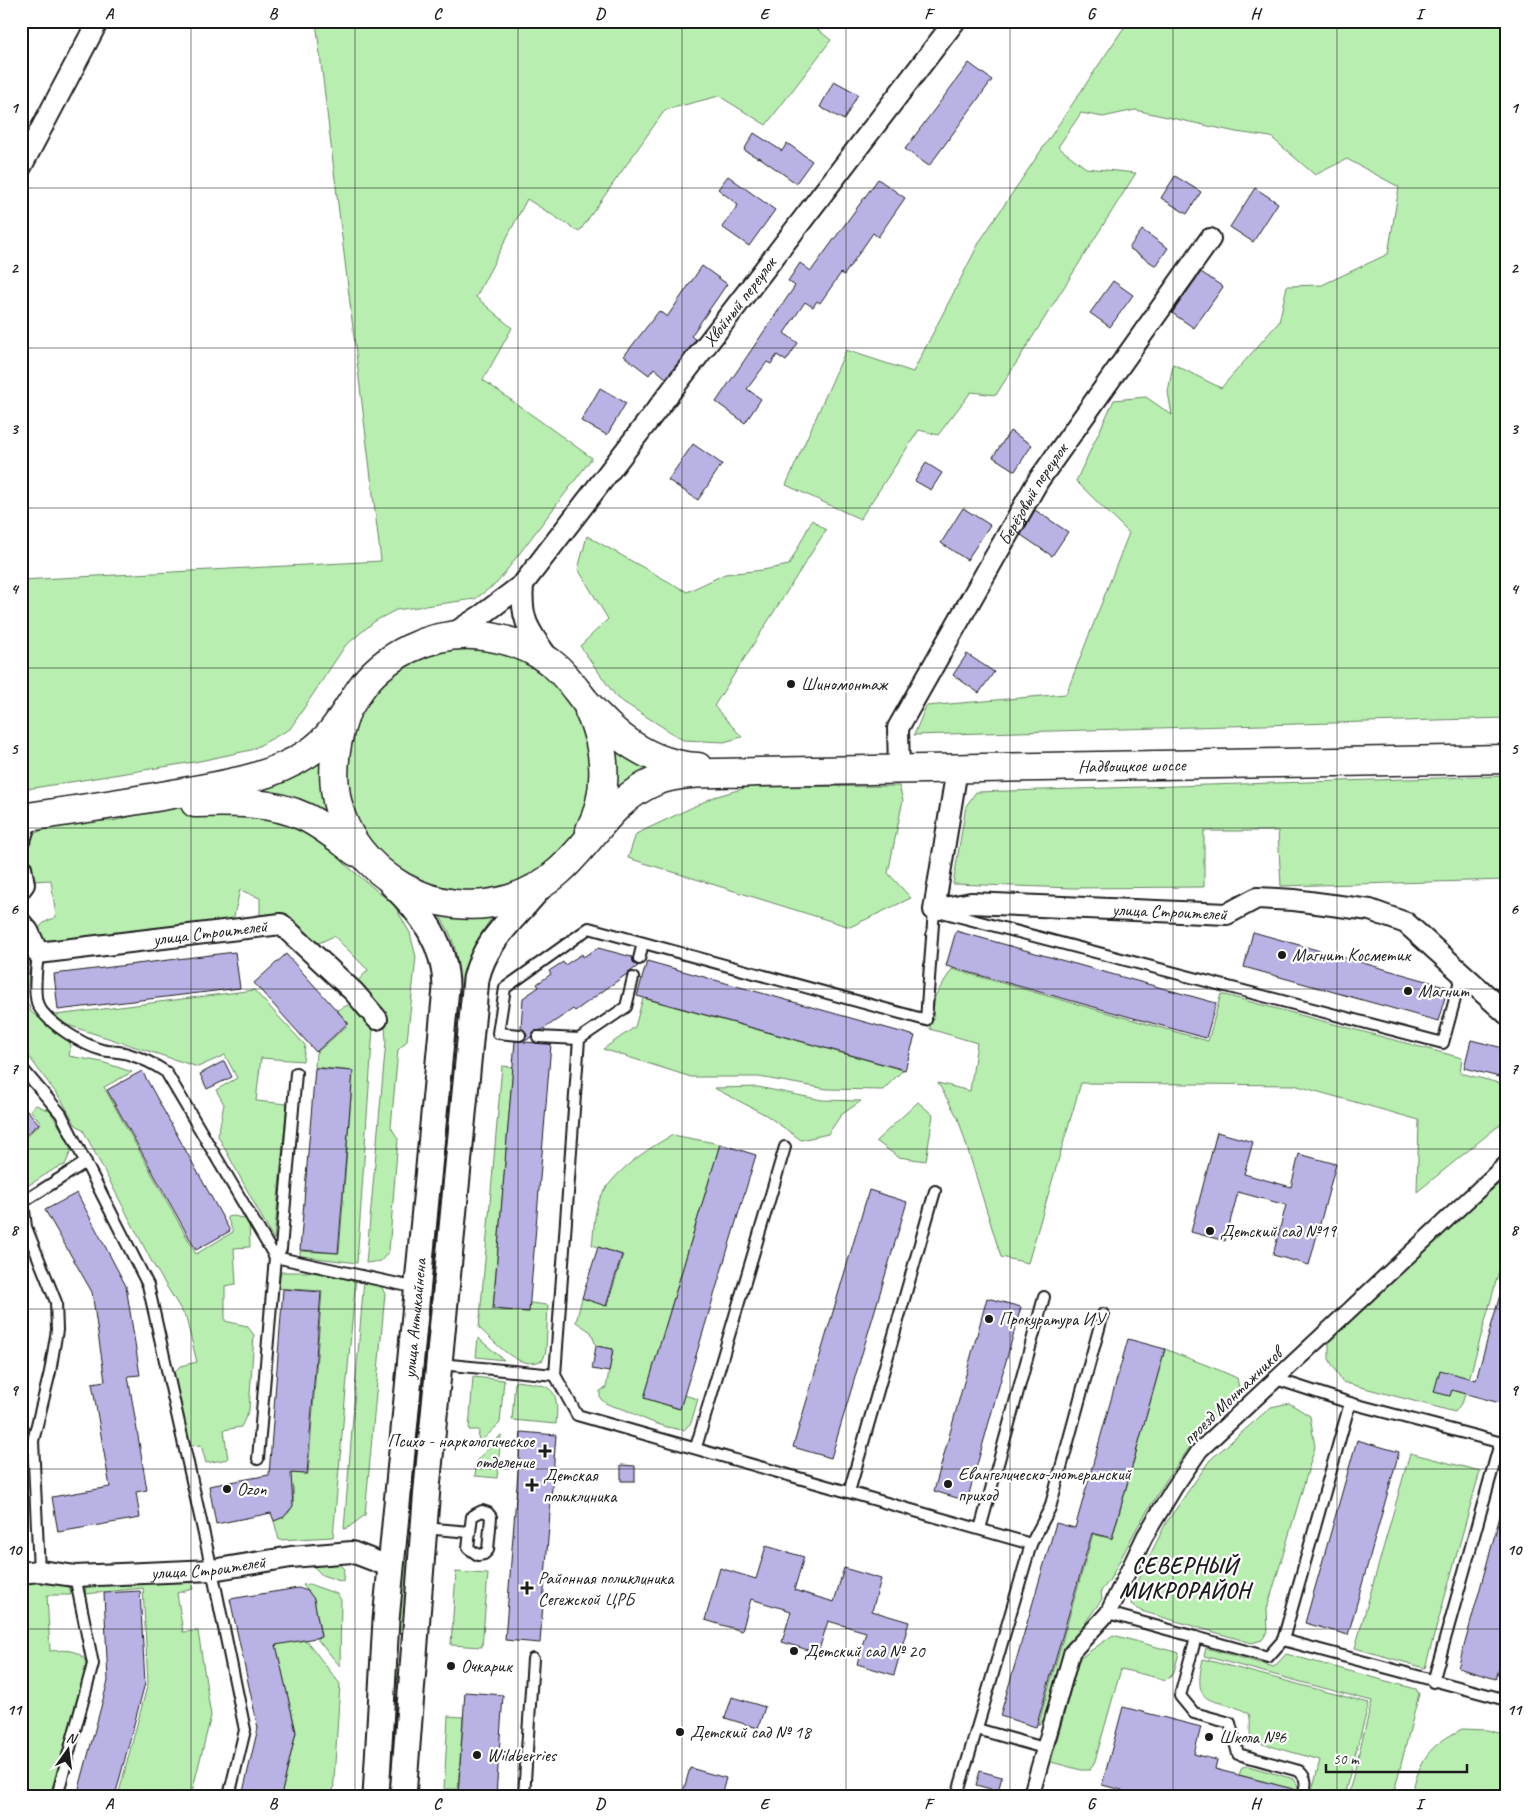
<svg xmlns="http://www.w3.org/2000/svg" width="1528" height="1817" font-family="Caveat,sans-serif">
<rect width="100%" height="100%" fill="#fff"/>
<filter id="ink" filterUnits="userSpaceOnUse"><feTurbulence type="fractalNoise" baseFrequency=".02" numOctaves="2"/><feDisplacementMap in="SourceGraphic" scale="10" xChannelSelector="R" yChannelSelector="G"/><feConvolveMatrix kernelMatrix="1 2 1 2 8 2 1 2 1" color-interpolation-filters="sRGB"/></filter>
<g filter="url(#ink)">
<g fill="#b8eeb0" stroke="#6a8566">
<polygon points="316,21 807,21 831,40 766,125 719,96 665,110 579,232 527,199 476,297 512,328 483,380 592,458 497,583 475,599 396,610 375,621 345,646 290,729 251,750 200,761 21,790 21,580 381,561"/>
<polygon points="1123,21 1507,21 1507,718 914,735 926,706 1066,694 1129,533 1076,481 1114,400 1146,397 1172,415 1168,392 1173,364 1221,388 1279,322 1287,286 1322,285 1388,254 1399,187 1347,159 1315,175 1271,137 1236,132 1135,110 1103,117 1081,113 1058,147 1086,168 1136,173 996,395 971,392 938,435 919,430 860,519 786,485 846,350 913,372 980,241 1125,26"/>
<polygon points="812,520 826,530 714,706 742,737 724,742 683,740 617,698 580,646 608,619 578,569 587,536 687,592 725,574 763,570 789,565"/>
<circle cx="468" cy="770" r="124"/>
<polygon points="608,743 655,766 610,791"/>
<polygon points="330,746 338,824 191,798"/>
<polygon points="1507,776 1507,880 1281,886 1278,831 1204,831 1204,887 1074,888 953,884 966,806 976,792"/>
<polygon points="899,786 903,800 888,873 911,898 850,927 628,858 636,834 714,797 748,787"/>
<path d="M212,803L310,829L346,865L394,905L410,933L416,957L407,1041L398,1050L391,1127L398,1139L389,1251L381,1261L366,1263L386,1041L384,1015L356,983L368,970L334,936L319,943L284,914L260,916V898L240,890L233,921L53,943L45,941L38,934C39,923 47,921 56,917L51,880L33,881C26,864 23,851 33,834L62,822L113,821L148,812Z"/>
<path d="M436,911L495,914C465,952 465,973 461,1019L455,1018C458,975 464,948 436,911Z"/>
<polygon points="21,936 30,950 28,984 25,995 31,1012 68,1039 71,1046 69,1056 102,1062 132,1072 104,1087 196,1254 233,1232 227,1217 234,1216 249,1220 250,1247 234,1248 236,1284 225,1286 225,1321 247,1326 254,1335 249,1410 241,1427 224,1430 228,1459 206,1463 201,1445 184,1447 174,1373 180,1366 197,1362 186,1318 153,1264 83,1130 75,1124 62,1101 21,1046"/>
<polygon points="952,969 1208,1041 1221,994 1462,1058 1460,1073 1507,1085 1507,1119 1417,1192 1419,1120 1294,1085 1081,1083 1028,1263 1001,1257 958,1118 938,1083 970,1091 977,1043 930,1029 935,996"/>
<polygon points="254,990 305,1045 303,1061 261,1058 256,1101 287,1104 274,1240 218,1136 224,1104 216,1090 237,1078 225,1055 198,1067 61,1023 56,1015"/>
<polygon points="643,998 903,1070 883,1090 827,1089 759,1077 691,1077 603,1049 635,1027"/>
<polygon points="355,1002 373,1028 357,1263 300,1256 300,1251 339,1253 353,1071 315,1067 316,1053 349,1024 337,1010"/>
<path d="M502,1066L513,1067L493,1309L528,1312L530,1303L548,1305L546,1351L543,1360C518,1372 497,1343 479,1328Z"/>
<polygon points="758,1087 822,1100 861,1101 841,1115 828,1134 801,1140 766,1115 714,1088"/>
<polygon points="918,1102 933,1115 926,1161 898,1157 876,1141"/>
<polygon points="36,1105 50,1111 67,1139 71,1151 65,1165 56,1168 21,1190 21,1141 41,1123 30,1110"/>
<path d="M673,1135L720,1144L644,1398L679,1409L684,1395L698,1399L691,1423L684,1430C664,1428 645,1420 628,1411C617,1406 607,1407 600,1398V1391L606,1388L613,1349L596,1346L591,1332L576,1322L582,1298L607,1306L623,1255L592,1245C594,1231 594,1210 600,1198C613,1172 648,1148 673,1135Z"/>
<polygon points="1507,1178 1507,1242 1463,1401 1455,1412 1342,1382 1329,1359 1329,1341 1469,1207"/>
<path d="M281,1272H310L356,1277L333,1537L279,1540L274,1521C294,1513 294,1507 293,1487L285,1485L284,1473L308,1474L322,1291L275,1288Z"/>
<polygon points="364,1278 380,1284 385,1294 365,1515 349,1527 344,1529"/>
<polygon points="478,1338 504,1360 476,1357"/>
<path d="M1165,1349C1189,1359 1214,1367 1237,1378L1239,1388L1192,1444L1165,1482L1138,1526L1109,1581L1101,1591L1102,1599L1069,1646L1046,1717L1038,1725L1093,1534L1112,1539Z"/>
<polygon points="473,1377 504,1380 500,1423 478,1444 479,1430 469,1430"/>
<path d="M515,1381C550,1385 560,1385 556,1424L512,1420Z"/>
<polygon points="1289,1403 1310,1416 1315,1447 1267,1609 1268,1631 1262,1640 1252,1643 1141,1611 1131,1604 1134,1587 1166,1523 1210,1460 1271,1407"/>
<polygon points="501,1435 497,1478 475,1476 477,1460"/>
<polygon points="1410,1453 1480,1471 1425,1668 1355,1648"/>
<polygon points="409,1540 413,1541 406,1635 396,1634 404,1543"/>
<polygon points="338,1563 344,1569 343,1582 322,1575 311,1564"/>
<polygon points="456,1572 488,1574 482,1647 451,1645"/>
<path d="M21,1577L69,1585L71,1595H47L50,1651C63,1650 81,1648 87,1664L50,1796H21Z"/>
<polygon points="189,1577 193,1589 177,1593 183,1632 198,1631 211,1716 191,1796 118,1796 148,1683 143,1588 85,1594 87,1579"/>
<polygon points="309,1584 337,1594 341,1600 340,1666 316,1638 321,1636 314,1599 303,1585"/>
<polygon points="272,1628 299,1641 306,1640 340,1684 333,1796 281,1796 296,1732"/>
<polygon points="1113,1635 1179,1653 1174,1672 1166,1680 1121,1669 1095,1761 1090,1770 1081,1770 1051,1762 1079,1659"/>
<polygon points="1206,1648 1274,1667 1286,1654 1416,1689 1419,1694 1393,1796 1348,1796 1372,1701 1204,1656"/>
<path d="M1203,1659L1369,1703L1344,1796H1311L1320,1760L1252,1741C1248,1731 1252,1724 1249,1714C1219,1694 1190,1714 1203,1659Z"/>
<polygon points="393,1665 403,1666 393,1796 381,1796"/>
<polygon points="448,1716 463,1717 458,1789 444,1789"/>
<path d="M1462,1729L1487,1730L1507,1735V1796H1411C1421,1758 1427,1747 1462,1729Z"/>
<polygon points="1248,1766 1294,1779 1298,1786 1296,1796 1275,1796 1277,1785 1239,1775 1242,1767"/>
</g>
<g fill="#b9b3e5" stroke="#1c1c1c">
<polygon points="969,63 992,80 929,166 905,149"/>
<polygon points="834,81 858,94 844,120 820,107"/>
<polygon points="754,133 782,151 787,143 812,161 796,183 759,157 758,158 744,150"/>
<polygon points="728,176 775,210 749,246 722,227 738,205 718,189"/>
<polygon points="1175,176 1201,192 1187,214 1161,198"/>
<polygon points="878,179 905,198 878,237 873,233 844,275 841,273 820,303 817,301 813,307 805,302 784,333 798,343 786,361 777,355 771,364 767,362 747,389 761,399 745,423 716,402 795,286 788,281 800,263 811,271"/>
<polygon points="1255,188 1278,203 1253,242 1230,227"/>
<polygon points="1142,230 1168,248 1156,266 1129,248"/>
<polygon points="702,266 727,284 691,336 696,340 666,378 654,368 649,375 624,356 659,311 667,317"/>
<polygon points="1201,272 1223,287 1194,328 1172,313"/>
<polygon points="1113,281 1133,295 1110,327 1090,313"/>
<polygon points="600,388 626,403 607,435 581,421"/>
<polygon points="1010,431 1032,445 1015,471 993,457"/>
<polygon points="693,444 722,464 698,500 668,480"/>
<polygon points="926,463 942,473 931,490 915,481"/>
<polygon points="963,508 990,525 967,560 941,543"/>
<polygon points="1035,510 1068,532 1052,556 1021,535"/>
<polygon points="967,654 994,672 979,693 953,675"/>
<polygon points="956,931 1216,1003 1206,1038 946,966"/>
<polygon points="1253,932 1448,987 1438,1021 1244,967"/>
<polygon points="598,948 632,957 634,964 638,966 575,1011 573,1009 542,1030 534,1031 531,1037 524,1042 551,1044 529,1312 493,1309 515,1041 523,1041 527,1036 526,1032 521,1028 523,998 539,987 537,984 551,974 549,971 563,962 565,965 582,954 583,957"/>
<polygon points="235,952 240,988 58,1010 54,974"/>
<polygon points="286,954 348,1023 316,1052 254,983"/>
<polygon points="647,961 915,1036 905,1070 637,996"/>
<polygon points="1471,1040 1507,1049 1507,1079 1464,1068"/>
<polygon points="224,1061 232,1077 207,1089 200,1074"/>
<polygon points="315,1068 353,1071 338,1253 300,1250"/>
<polygon points="142,1071 230,1231 196,1250 107,1090"/>
<polygon points="21,1103 39,1124 21,1139"/>
<polygon points="1217,1132 1253,1142 1244,1174 1291,1187 1299,1154 1336,1164 1309,1265 1273,1255 1286,1205 1238,1192 1225,1241 1191,1232"/>
<polygon points="720,1144 756,1155 680,1409 644,1398"/>
<polygon points="869,1190 907,1202 831,1458 793,1447"/>
<polygon points="77,1193 126,1286 140,1375 128,1376 147,1490 136,1492 140,1518 58,1532 52,1497 110,1487 92,1383 105,1381 92,1292 45,1210"/>
<polygon points="598,1247 622,1255 606,1306 582,1298"/>
<polygon points="1502,1288 1507,1288 1507,1405 1452,1390 1450,1396 1434,1392 1440,1370 1476,1380"/>
<polygon points="283,1289 321,1292 307,1474 291,1473 293,1506 284,1517 274,1521 271,1513 216,1524 209,1486 269,1475"/>
<polygon points="987,1298 1021,1307 967,1501 934,1491"/>
<polygon points="1128,1339 1165,1349 1112,1538 1092,1533 1036,1727 1000,1716 1056,1523 1075,1528"/>
<polygon points="596,1346 613,1349 609,1372 592,1369"/>
<polygon points="521,1432 556,1435 540,1643 505,1640"/>
<polygon points="1357,1440 1399,1452 1348,1635 1305,1623"/>
<polygon points="621,1465 635,1466 635,1481 621,1481"/>
<polygon points="1502,1509 1507,1510 1507,1643 1496,1679 1458,1668"/>
<polygon points="766,1546 804,1557 794,1590 834,1602 844,1568 881,1579 872,1611 909,1622 894,1675 857,1664 866,1632 828,1621 818,1653 782,1642 791,1611 751,1599 742,1631 705,1620 720,1568 756,1579"/>
<polygon points="298,1588 308,1591 314,1599 321,1637 276,1645 296,1732 281,1796 242,1796 258,1728 230,1599"/>
<polygon points="140,1591 145,1683 115,1796 77,1796 108,1681 104,1593"/>
<polygon points="465,1692 503,1695 496,1796 458,1796"/>
<polygon points="732,1697 765,1707 758,1728 725,1718"/>
<polygon points="1123,1707 1201,1727 1194,1754 1217,1760 1215,1769 1297,1790 1296,1796 1120,1796 1122,1790 1102,1785"/>
<polygon points="690,1768 726,1778 721,1796 682,1796"/>
<polygon points="980,1771 1002,1777 998,1791 976,1785"/>
</g>
<g fill="none" stroke-linecap="round" stroke-linejoin="round">
<defs>
<g id="service">
<path d="M38,953C37,966 32,996 39,1007C49,1024 83,1045 102,1050C110,1052 120,1051 128,1054C142,1058 154,1064 166,1072L275,1257L281,1249L296,1073"/>
<polyline points="639,959 643,943"/>
<polyline points="520,1035 498,1033 505,988 589,928 926,1020 934,910 1443,1043 1462,973"/>
<polyline points="538,1037 579,1039 626,1007 633,978"/>
<polyline points="21,1067 61,1114 148,1285 212,1570 245,1730 229,1796"/>
<polyline points="440,1364 555,1375 577,1415 1031,1544 1050,1508 1103,1314"/>
<polyline points="555,1375 579,1039"/>
<polyline points="1276,1379 1350,1403 1506,1444"/>
<polyline points="696,1447 785,1147"/>
<polyline points="258,1459 275,1257 417,1288"/>
<polyline points="849,1492 935,1191"/>
<polygon points="482,1511 488,1513 491,1517 488,1550 484,1554 478,1555 468,1548 472,1516"/>
<polyline points="424,1528 470,1532"/>
<polyline points="980,1529 1044,1297"/>
<polyline points="39,1571 33,1441 50,1372 57,1330 56,1302 26,1227 23,1202 86,1162"/>
<polyline points="1108,1613 1268,1657 1283,1640 1507,1700"/>
<path d="M1196,1637L1180,1696L1194,1713L1230,1723L1238,1754L1299,1771C1308,1779 1306,1785 1303,1796"/>
<polyline points="1283,1640 1350,1403"/>
<polyline points="1433,1682 1500,1443"/>
<polyline points="977,1729 1044,1748"/>
<polyline points="57,1796 93,1664 75,1576"/>
<polyline points="524,1796 533,1659"/>
<polyline points="957,1796 1031,1544"/>
</g>
<polyline id="pedestrian" points="1031,1796 1072,1652 1108,1613 1145,1536 1174,1488 1200,1450 1507,1163"/>
<g id="minor">
<polyline points="21,167 98,21"/>
<path d="M523,584C520,621 529,630 549,659"/>
<path id="s1" d="M451,635L482,615L523,584L955,21"/>
<path id="s2" d="M899,769L898,728L1038,481L1210,239"/>
<path id="s3" d="M957,769L934,910L971,903L1227,914L1257,898L1294,900L1370,910L1406,923L1507,1014"/>
<polyline points="21,837 27,818"/>
<polyline points="21,868 24,884 21,888"/>
<path id="s4" d="M21,923L28,931L38,953L281,924L354,992L377,1019"/>
<path id="s5" d="M21,1573L39,1571L75,1576L212,1570L291,1557L352,1552L391,1567"/>
</g>
<g id="tertiary">
<path id="s6" d="M376,1796L386,1620L446,988C446,945 422,912 392,884"/>
<path d="M403,1796L427,1488L476,979C485,939 516,917 540,886"/>
</g>
<g id="secondary">
<path d="M589,711C607,748 609,793 590,830"/>
<path id="s7" d="M346,712C329,758 328,808 359,849C407,912 499,925 559,871C594,840 610,800 656,781C683,770 727,774 757,772L1507,759"/>
<path d="M195,803C231,802 272,801 305,817C324,826 340,840 356,852"/>
<path d="M21,818C76,810 130,802 184,792C227,784 270,778 307,754C332,738 343,715 359,691C382,656 431,632 474,635C501,637 528,645 550,662C564,672 573,686 584,700C615,737 649,764 698,767"/>
</g>
</defs>
<use href="#service" stroke="#1c1c1c" stroke-width="14"/>
<use href="#pedestrian" stroke="#1c1c1c" stroke-width="19"/>
<use href="#minor" stroke="#1c1c1c" stroke-width="24"/>
<use href="#tertiary" stroke="#1c1c1c" stroke-width="29"/>
<use href="#secondary" stroke="#1c1c1c" stroke-width="31"/>
<use href="#service" stroke="#fff" stroke-width="10"/>
<use href="#pedestrian" stroke="#fff" stroke-width="15"/>
<use href="#minor" stroke="#fff" stroke-width="20"/>
<use href="#tertiary" stroke="#fff" stroke-width="25"/>
<use href="#secondary" stroke="#fff" stroke-width="28"/>
</g>
</g>
<path fill="none" stroke="#1c1c1c" stroke-width="1" stroke-opacity="0.55" d="M191,21V1796M355,21V1796M518,21V1796M682,21V1796M846,21V1796M1010,21V1796M1173,21V1796M1337,21V1796M21,188H1507M21,348H1507M21,508H1507M21,668H1507M21,828H1507M21,989H1507M21,1149H1507M21,1309H1507M21,1469H1507M21,1629H1507"/>
<g fill="#1c1c1c" stroke="#fff" stroke-width="2">
<circle cx="791" cy="684" r="5"/>
<circle cx="1282" cy="955" r="5"/>
<circle cx="1408" cy="991" r="5"/>
<circle cx="1210" cy="1231" r="5"/>
<circle cx="989" cy="1319" r="5"/>
<path d="M542.5 1443.5h5v5h5v5h-5v5h-5v-5h-5v-5h5z"/>
<circle cx="948" cy="1484" r="5"/>
<path d="M529.5 1477.5h5v5h5v5h-5v5h-5v-5h-5v-5h5z"/>
<circle cx="227" cy="1489" r="5"/>
<path d="M524.5 1580.5h5v5h5v5h-5v5h-5v-5h-5v-5h5z"/>
<circle cx="794" cy="1651" r="5"/>
<circle cx="451" cy="1666" r="5"/>
<circle cx="680" cy="1732" r="5"/>
<circle cx="1209" cy="1737" r="5"/>
<circle cx="477" cy="1755" r="5"/>
</g>
<g text-anchor="middle" stroke-width="4.5" stroke-linejoin="round" paint-order="stroke">
<g font-size="18" fill="#1c1c1c" stroke="#fff">
<text dy="6" stroke="none"><textPath href="#s1" startOffset="444">Хвойный переулок</textPath></text>
<text dy="6" stroke="none"><textPath href="#s2" startOffset="311">Берёзовый переулок</textPath></text>
<text dy="6" stroke="none"><textPath href="#s7" startOffset="980">Надвоицкое шоссе</textPath></text>
<text dy="6" stroke="none"><textPath href="#s3" startOffset="379">улица Строителей</textPath></text>
<text dy="6" stroke="none"><textPath href="#s4" startOffset="208">улица Строителей</textPath></text>
<text dy="6" stroke="none"><textPath href="#s6" startOffset="479">улица Антикайнена</textPath></text>
<text transform="translate(1232 1396) rotate(-44)" y="6">проезд Монтажников</text>
<text dy="6" stroke="none"><textPath href="#s5" startOffset="188">улица Строителей</textPath></text>
</g>
<g font-size="18" fill="#1c1c1c" stroke="#fff" text-anchor="start">
<text x="801" y="690">Шиномонтаж</text>
<text x="1292" y="961">Магнит Косметик</text>
<text x="1418" y="997">Магнит</text>
<text x="1220" y="1237">Детский сад №19</text>
<text x="999" y="1325">Прокуратура ИУ</text>
<text x="534" y="1447" text-anchor="end">Психо - наркологическое<tspan x="534" dy="21">отделение</tspan></text>
<text x="958" y="1480">Евангелическо-лютеранский<tspan x="958" dy="21">приход</tspan></text>
<text x="543" y="1481">Детская<tspan x="543" dy="21">поликлиника</tspan></text>
<text x="237" y="1495">Ozon</text>
<text x="538" y="1584">Районная поликлиника<tspan x="538" dy="21">Сегежской ЦРБ</tspan></text>
<text x="804" y="1657">Детский сад № 20</text>
<text x="461" y="1672">Очкарик</text>
<text x="690" y="1738">Детский сад № 18</text>
<text x="1219" y="1743">Школа №6</text>
<text x="487" y="1761">Wildberries</text>
</g>
<g font-size="22" font-weight="bold" letter-spacing="1" fill="#1c1c1c" stroke="#fff">
<text x="1185" y="1573">СЕВЕРНЫЙ<tspan x="1185" dy="25">МИКРОРАЙОН</tspan></text>
</g>
</g>
<rect width="1528" height="1817" fill="none" stroke="#fff" stroke-width="55"/>
<g transform="translate(68 1750) rotate(14)" stroke="#ffffff" stroke-width="4" paint-order="stroke">
<path d="M0-4L9 19L0 12L-9 19Z" fill="#1c1c1c"/>
<text y="-8" font-size="14" font-weight="bold" text-anchor="middle" fill="#1c1c1c">N</text>
</g>
<path d="M1326 1764v8h141v-8" fill="none" stroke="#1c1c1c" stroke-width="2.5"/>
<text x="1333" y="1764" font-size="15" fill="#1c1c1c" stroke="#ffffff" stroke-width="4" paint-order="stroke">50 m</text>
<rect x="28" y="28" width="1472" height="1762" fill="none" stroke="#1c1c1c" stroke-width="2"/>
<g font-size="16" text-anchor="middle" font-weight="bold" fill="#1c1c1c">
<text x="109" y="19">A</text>
<text x="273" y="19">B</text>
<text x="437" y="19">C</text>
<text x="600" y="19">D</text>
<text x="764" y="19">E</text>
<text x="928" y="19">F</text>
<text x="1091" y="19">G</text>
<text x="1255" y="19">H</text>
<text x="1419" y="19">I</text>
<text x="14" y="113">1</text>
<text x="1514" y="113">1</text>
<text x="14" y="273">2</text>
<text x="1514" y="273">2</text>
<text x="14" y="434">3</text>
<text x="1514" y="434">3</text>
<text x="14" y="594">4</text>
<text x="1514" y="594">4</text>
<text x="14" y="754">5</text>
<text x="1514" y="754">5</text>
<text x="14" y="914">6</text>
<text x="1514" y="914">6</text>
<text x="14" y="1074">7</text>
<text x="1514" y="1074">7</text>
<text x="14" y="1235">8</text>
<text x="1514" y="1235">8</text>
<text x="14" y="1395">9</text>
<text x="1514" y="1395">9</text>
<text x="14" y="1555">10</text>
<text x="1514" y="1555">10</text>
<text x="14" y="1715">11</text>
<text x="1514" y="1715">11</text>
<text x="109" y="1809">A</text>
<text x="273" y="1809">B</text>
<text x="437" y="1809">C</text>
<text x="600" y="1809">D</text>
<text x="764" y="1809">E</text>
<text x="928" y="1809">F</text>
<text x="1091" y="1809">G</text>
<text x="1255" y="1809">H</text>
<text x="1419" y="1809">I</text>
</g>
</svg>
